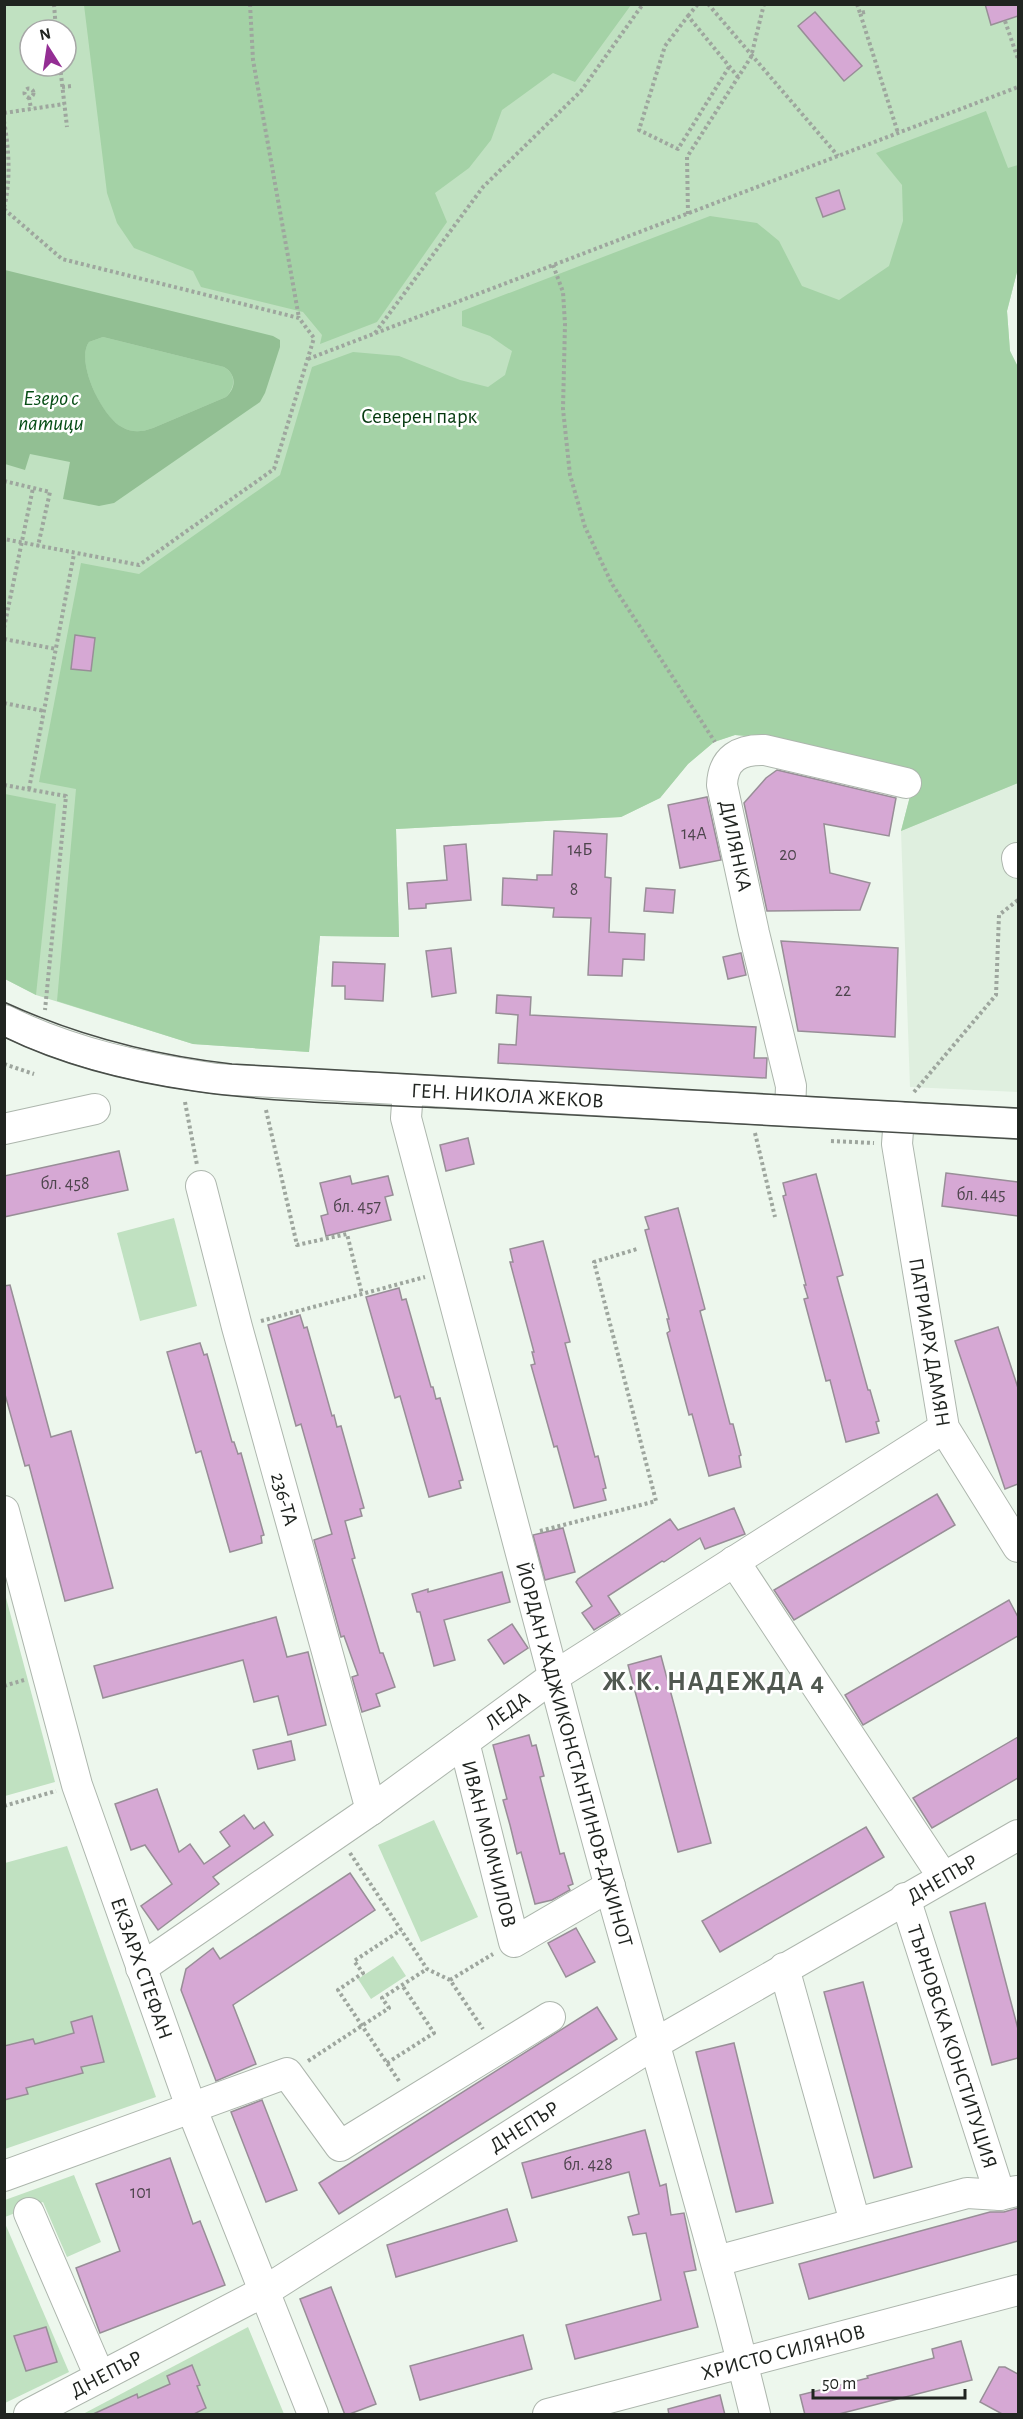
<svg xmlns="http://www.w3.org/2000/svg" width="1023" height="2419" font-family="'Alegreya Sans',sans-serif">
<rect width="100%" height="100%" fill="#edf7ed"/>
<polygon fill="#dfefdf" points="1018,783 1018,1092 910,1087 901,831"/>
<g fill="#c0e1c1" fill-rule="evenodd">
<path d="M4,5H1018V268L1007,311L1010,351L1018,367V783L901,831L916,773L782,739L735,735L714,742L688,764L660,798L621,817L396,829L399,937L320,936L309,1052L193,1044L36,995L5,979ZM30,30H66V66H30Z"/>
<polygon points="174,1218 197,1306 140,1321 117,1233"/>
<polygon points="5,1594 55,1782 5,1796 4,1796"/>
<polygon points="434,1820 478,1917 421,1942 378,1845"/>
<polygon points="67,1846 156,2097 5,2149 5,1863"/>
<polygon points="393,1956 406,1976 371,1999 358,1979"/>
<polygon points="74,2175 101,2242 67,2257 43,2202 5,2217 5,2200"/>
<polygon points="4,2221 69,2372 5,2403 4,2403"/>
<polygon points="248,2327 284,2414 83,2414"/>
</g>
<g fill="#a4d2a6">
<polygon points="84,5 84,4 631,5 575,82 553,73 502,110 491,140 469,168 435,193 447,222 377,322 320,344 322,335 303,312 201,287 193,271 134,248 117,223 107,193"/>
<polygon points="986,111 1008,168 1018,165 1018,268 1007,311 1010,351 1018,367 1018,783 901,831 916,773 782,739 735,735 714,742 688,764 660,798 621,817 396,829 399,937 320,936 309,1052 193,1044 57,1001 76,789 39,782 81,563 139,574 280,475 312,367 353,352 399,356 460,380 488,387 505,375 512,351 490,336 462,326 462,311 710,216 757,223 779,241 802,286 839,300 889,266 903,221 902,185 876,153"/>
<path d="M103,337L224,367C236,374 236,387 226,397L153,428C142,432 132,433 122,427C102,417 75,361 89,342Z"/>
<polygon points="5,794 56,804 36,995 5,979"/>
</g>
<path fill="#92bf93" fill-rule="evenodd" d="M5,270L273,336L280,340V347L265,393L260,402L114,503L99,506L63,499L70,462L30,454L25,470L5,464ZM103,337L224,367C236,374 237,387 226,397L153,428C142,432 132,433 122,427C102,417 75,361 89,342Z"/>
<g fill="#d6a8d4" stroke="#988e97" stroke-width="1.5">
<polygon points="985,4 1018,4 1018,16 991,25"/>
<polygon points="815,12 862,66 844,81 798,26"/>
<polygon points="839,190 845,209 823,217 816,198"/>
<polygon points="75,635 95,638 91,671 71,669"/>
<polygon points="777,770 896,798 889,836 824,824 830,873 870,883 860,910 767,911 744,803 766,778"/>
<polygon points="707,797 721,860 680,868 668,805"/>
<polygon points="554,831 607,834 605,877 611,878 609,932 645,934 644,960 623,959 622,976 588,975 591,918 553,917 554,908 502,905 503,878 537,880 537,875 552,875"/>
<polygon points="466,844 471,900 426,904 426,908 409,909 407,883 447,880 444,846"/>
<polygon points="646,888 675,890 673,913 644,911"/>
<polygon points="781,941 898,948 895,1037 798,1031"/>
<polygon points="451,948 456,993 432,997 426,951"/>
<polygon points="741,953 746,975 728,979 723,957"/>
<polygon points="333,962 385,964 383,1001 345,999 345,986 332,986"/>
<polygon points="497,995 531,997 530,1015 756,1027 754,1058 767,1058 766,1078 498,1063 499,1044 516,1045 518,1015 496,1013"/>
<polygon points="468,1138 474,1164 446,1171 440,1145"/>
<polygon points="119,1151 128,1190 4,1217 4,1176"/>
<polygon points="946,1173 1018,1182 1018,1216 942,1206"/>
<polygon points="816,1174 843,1275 837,1277 868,1390 870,1390 879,1421 876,1422 879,1433 846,1442 830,1380 826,1381 804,1299 808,1298 804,1285 806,1285 783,1196 786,1195 783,1183"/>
<polygon points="350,1176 352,1184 388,1176 393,1195 385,1197 391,1220 326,1236 321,1216 328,1214 320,1183"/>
<polygon points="678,1208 705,1309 700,1311 730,1424 733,1424 741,1455 739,1456 741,1467 709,1476 692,1414 689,1415 667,1333 670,1331 667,1319 669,1319 645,1230 649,1229 645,1217"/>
<polygon points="543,1241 570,1342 565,1343 595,1457 598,1456 606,1488 603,1489 606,1500 574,1508 557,1446 554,1447 531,1365 535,1364 532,1352 534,1352 510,1262 513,1262 510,1249"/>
<polygon points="10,1285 51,1437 71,1431 113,1588 65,1601 29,1465 25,1466 4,1391 4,1286"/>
<polygon points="399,1288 402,1300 406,1299 431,1387 433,1387 436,1399 440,1398 463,1480 459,1481 461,1488 429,1497 400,1396 395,1398 366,1297"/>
<polygon points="300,1315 304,1328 307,1327 332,1416 334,1415 337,1427 341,1426 364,1508 360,1509 362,1516 345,1521 355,1558 352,1559 380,1653 383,1653 395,1687 376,1694 380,1706 362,1712 352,1677 358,1675 344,1636 341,1637 314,1540 332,1534 301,1424 296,1426 268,1325"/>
<polygon points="998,1327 1018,1388 1018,1484 1005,1489 955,1341"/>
<polygon points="200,1343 204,1355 207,1354 232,1442 234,1442 238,1454 241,1453 264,1535 261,1536 262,1543 230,1552 201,1451 196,1453 167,1352"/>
<polygon points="937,1494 955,1525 794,1620 774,1590"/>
<polygon points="734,1508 745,1534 705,1549 700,1538 664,1562 662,1561 608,1596 620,1614 594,1630 582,1613 592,1606 576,1582 578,1579 670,1519 678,1530"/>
<polygon points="563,1528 575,1572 545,1580 533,1535"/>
<polygon points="502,1572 510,1602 444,1620 455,1660 434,1666 420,1612 417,1612 412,1594 428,1589 428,1592"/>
<polygon points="1009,1600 1018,1617 1018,1636 863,1725 845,1695"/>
<polygon points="276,1617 287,1657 308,1652 326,1725 288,1735 278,1696 254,1702 243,1660 103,1698 94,1666"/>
<polygon points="512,1624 528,1648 504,1664 488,1640"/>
<polygon points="661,1656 711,1843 678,1852 628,1665"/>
<polygon points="529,1735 532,1746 536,1745 544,1776 540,1777 560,1854 564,1853 573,1884 568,1886 570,1890 552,1900 535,1904 521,1852 517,1854 510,1825 503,1800 507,1799 493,1745"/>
<polygon points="1018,1737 1018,1778 932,1828 913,1798"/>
<polygon points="291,1741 295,1760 258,1769 253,1750"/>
<polygon points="157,1789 179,1852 190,1844 204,1864 230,1846 220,1832 244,1815 254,1829 264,1822 273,1835 213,1877 219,1884 158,1930 141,1906 172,1884 145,1845 131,1850 115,1804"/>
<polygon points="866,1827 884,1857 720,1952 702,1921"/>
<polygon points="350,1873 375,1910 233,2005 256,2064 216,2081 181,1990 186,1969 213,1948 220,1959"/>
<polygon points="985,1903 1018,2029 1018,2058 992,2065 950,1912"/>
<polygon points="576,1928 595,1962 566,1977 548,1943"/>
<polygon points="863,1982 912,2167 874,2178 824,1992"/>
<polygon points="597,2007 617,2039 339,2214 319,2183"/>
<polygon points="92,2016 104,2062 81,2067 83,2073 26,2088 28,2094 4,2100 4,2046 33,2039 35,2044 74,2033 71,2022"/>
<polygon points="734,2043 773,2203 736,2212 696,2052"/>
<polygon points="262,2100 297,2190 266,2202 231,2112"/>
<polygon points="645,2130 660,2186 666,2184 671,2215 684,2213 696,2270 684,2272 698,2327 575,2359 566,2325 661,2300 646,2233 633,2235 628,2217 639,2214 629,2172 532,2198 522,2163"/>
<polygon points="170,2158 193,2224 200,2221 225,2285 100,2333 76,2268 120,2251 96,2184"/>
<polygon points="1018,2208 1018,2241 809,2299 799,2264 990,2212 1004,2212"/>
<polygon points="507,2209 517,2241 396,2277 387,2245"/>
<polygon points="331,2287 376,2404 347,2415 345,2415 300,2299"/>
<polygon points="46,2327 57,2362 26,2371 14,2336"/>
<polygon points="523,2335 532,2369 420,2400 410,2366"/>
<polygon points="961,2341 972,2380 835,2415 805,2415 800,2395 868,2378 867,2376 934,2358 932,2349"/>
<polygon points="192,2365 200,2385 197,2386 206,2408 192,2415 91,2415 137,2394 138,2398 170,2384 167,2376"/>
<polygon points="999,2367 1005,2367 1018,2374 1018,2415 1004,2415 980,2402"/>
<polygon points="720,2395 725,2415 669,2415 668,2409"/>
</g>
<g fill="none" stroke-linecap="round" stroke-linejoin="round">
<defs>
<g id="minor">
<polyline points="1018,858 1017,858 1018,863"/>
<path id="s1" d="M4,1020C71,1053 144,1069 217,1079L1018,1124"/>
<path id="s2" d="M408,1090L406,1118C473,1374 540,1631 610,1887C659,2063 712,2237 755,2414"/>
<path d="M790,1111L791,1086L754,933L722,785C723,758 740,749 765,750L906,783"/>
<path id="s3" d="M899,1117L897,1144L944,1428L1018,1547"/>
<polyline points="4,1129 95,1109"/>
<path id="s4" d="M201,1186L237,1327L371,1810"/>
<path id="s5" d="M4,1511L77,1785L191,2107L313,2414"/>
<polyline points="734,1561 943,1877"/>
<path id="s6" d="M464,1742L514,1942L610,1886"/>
<path id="s7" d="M905,1898L1000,2195"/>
<path id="s8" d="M141,1968L371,1810L553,1677L944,1428"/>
<polyline points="784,1968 855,2222"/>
<polyline points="4,2176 287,2073 340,2146 550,2017"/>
<polyline points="29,2213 100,2377"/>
<polyline points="717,2261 967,2193 1000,2195 1016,2191"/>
<path id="s9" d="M29,2414L265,2291L654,2044L1018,1835"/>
<path id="s10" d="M548,2414L1018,2290"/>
</g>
</defs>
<use href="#minor" stroke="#adb6ad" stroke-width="32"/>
<g stroke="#9ea69e" stroke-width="4" stroke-dasharray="3 3" stroke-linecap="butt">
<polyline points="54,4 56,30"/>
<polyline points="250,4 253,60 299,318"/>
<polyline points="708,4 838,156"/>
<polyline points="857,4 860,13"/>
<polyline points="865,12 860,13 898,133"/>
<polyline points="688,16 698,4"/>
<polyline points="1005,21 1018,59"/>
<polyline points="60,66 67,127"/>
<polyline points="729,67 678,149 639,130 665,46 688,16 738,77"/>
<polyline points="62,87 72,86"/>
<circle cx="29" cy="93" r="4.5"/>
<polyline points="29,97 31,109"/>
<polyline points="4,113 64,104"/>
<path d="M4,121C9,149 11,180 4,208"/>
<polyline points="4,209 62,259 299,318 314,338 274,469 139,565 4,539"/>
<polyline points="688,214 687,157 751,57 764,4"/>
<polyline points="553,265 563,292 565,324 563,409 570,475 585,527 612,584 715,742"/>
<polyline points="375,333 483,187 581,91 643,4"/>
<polyline points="308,359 1018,87"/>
<polyline points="4,481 50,492 38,546"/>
<polyline points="4,628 33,488"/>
<polyline points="4,639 56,649"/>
<polyline points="4,703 44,711"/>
<polyline points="4,785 66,796 45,1010"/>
<polyline points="29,789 74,554"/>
<polyline points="4,1064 34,1074"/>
<polyline points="914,1092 996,995 999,915 1018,900"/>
<polyline points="185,1102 197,1165"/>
<polyline points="266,1110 297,1245 347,1234 362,1294"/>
<polyline points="755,1133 775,1217"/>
<polyline points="831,1141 874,1143"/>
<polyline points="261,1321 425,1277"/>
<polyline points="540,1531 656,1501 594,1262 637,1249"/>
<polyline points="4,1686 24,1680"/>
<polyline points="4,1806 56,1791"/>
<polyline points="350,1853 427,1969 450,1980 483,2029"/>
<polyline points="450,1980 493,1954"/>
<polyline points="308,2061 389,2008 382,1998 427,1969"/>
<polyline points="387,2063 434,2033 402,1985"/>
<polyline points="399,2081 338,1990 363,1973 354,1961 401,1930"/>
</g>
<use href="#minor" stroke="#fff" stroke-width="30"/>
<g stroke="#484d48" stroke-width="1.5">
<path d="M4,1002C78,1036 152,1055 232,1064L1018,1108"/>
<path d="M4,1037C144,1105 311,1101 464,1109C648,1120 833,1129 1018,1139"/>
</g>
</g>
<g text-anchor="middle" stroke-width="5" stroke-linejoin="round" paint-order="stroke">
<g font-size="18" fill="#4e454d">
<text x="694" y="839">14А</text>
<text x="580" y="855">14Б</text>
<text x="788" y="860">20</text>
<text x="574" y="895">8</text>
<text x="843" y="996">22</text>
<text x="65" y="1189">бл. 458</text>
<text x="981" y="1200">бл. 445</text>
<text x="357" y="1212">бл. 457</text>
<text x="588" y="2170">бл. 428</text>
<text x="141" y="2198">101</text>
</g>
<g font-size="21" fill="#05390f" stroke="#fff">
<text x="419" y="423">Северен парк</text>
</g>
<g font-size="21" fill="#202420" stroke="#fff">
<text transform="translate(736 846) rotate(78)" y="7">ДИЛЯНКА</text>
<text dy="7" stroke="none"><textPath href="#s1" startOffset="513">ГЕН. НИКОЛА ЖЕКОВ</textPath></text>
<text dy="7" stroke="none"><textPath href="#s3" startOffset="228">ПАТРИАРХ ДАМЯН</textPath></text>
<text dy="7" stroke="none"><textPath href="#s4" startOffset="324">236-ТА</textPath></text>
<text dy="7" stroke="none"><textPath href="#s8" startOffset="448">ЛЕДА</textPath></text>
<text dy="7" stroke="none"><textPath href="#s2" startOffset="686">ЙОРДАН ХАДЖИКОНСТАНТИНОВ-ДЖИНОТ</textPath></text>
<text dy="7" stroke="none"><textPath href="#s6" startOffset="105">ИВАН МОМЧИЛОВ</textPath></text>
<text dy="7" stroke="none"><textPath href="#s9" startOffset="1059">ДНЕПЪР</textPath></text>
<text dy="7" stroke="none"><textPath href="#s5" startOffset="478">ЕКЗАРХ СТЕФАН</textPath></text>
<text dy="7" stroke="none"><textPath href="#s7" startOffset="156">ТЪРНОВСКА КОНСТИТУЦИЯ</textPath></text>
<text dy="7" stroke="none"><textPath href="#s9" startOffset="573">ДНЕПЪР</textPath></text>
<text dy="7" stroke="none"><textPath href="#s10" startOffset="243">ХРИСТО СИЛЯНОВ</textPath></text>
<text dy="7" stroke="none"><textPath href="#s9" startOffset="87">ДНЕПЪР</textPath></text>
</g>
<g font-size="22" font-style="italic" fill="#074e16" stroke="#fff">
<text x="51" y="405">Езеро с<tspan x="51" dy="25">патици</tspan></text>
</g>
<g font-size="27" font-weight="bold" letter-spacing="1.5" fill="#505850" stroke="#fff">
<text x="714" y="1690">Ж.К. НАДЕЖДА 4</text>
</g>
</g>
<rect width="1023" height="2419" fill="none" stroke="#202420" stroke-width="12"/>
<g transform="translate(48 48) rotate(348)"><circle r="28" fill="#ffffff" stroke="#a6a7a6" stroke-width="1.5"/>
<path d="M0-4.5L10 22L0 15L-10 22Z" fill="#942e94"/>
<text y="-9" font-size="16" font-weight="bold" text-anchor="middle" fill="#202420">N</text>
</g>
<path d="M813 2389v9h152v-9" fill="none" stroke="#202420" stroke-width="3"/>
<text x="822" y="2389" font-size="18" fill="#202420" stroke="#ffffff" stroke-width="4.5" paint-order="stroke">50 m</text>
</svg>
